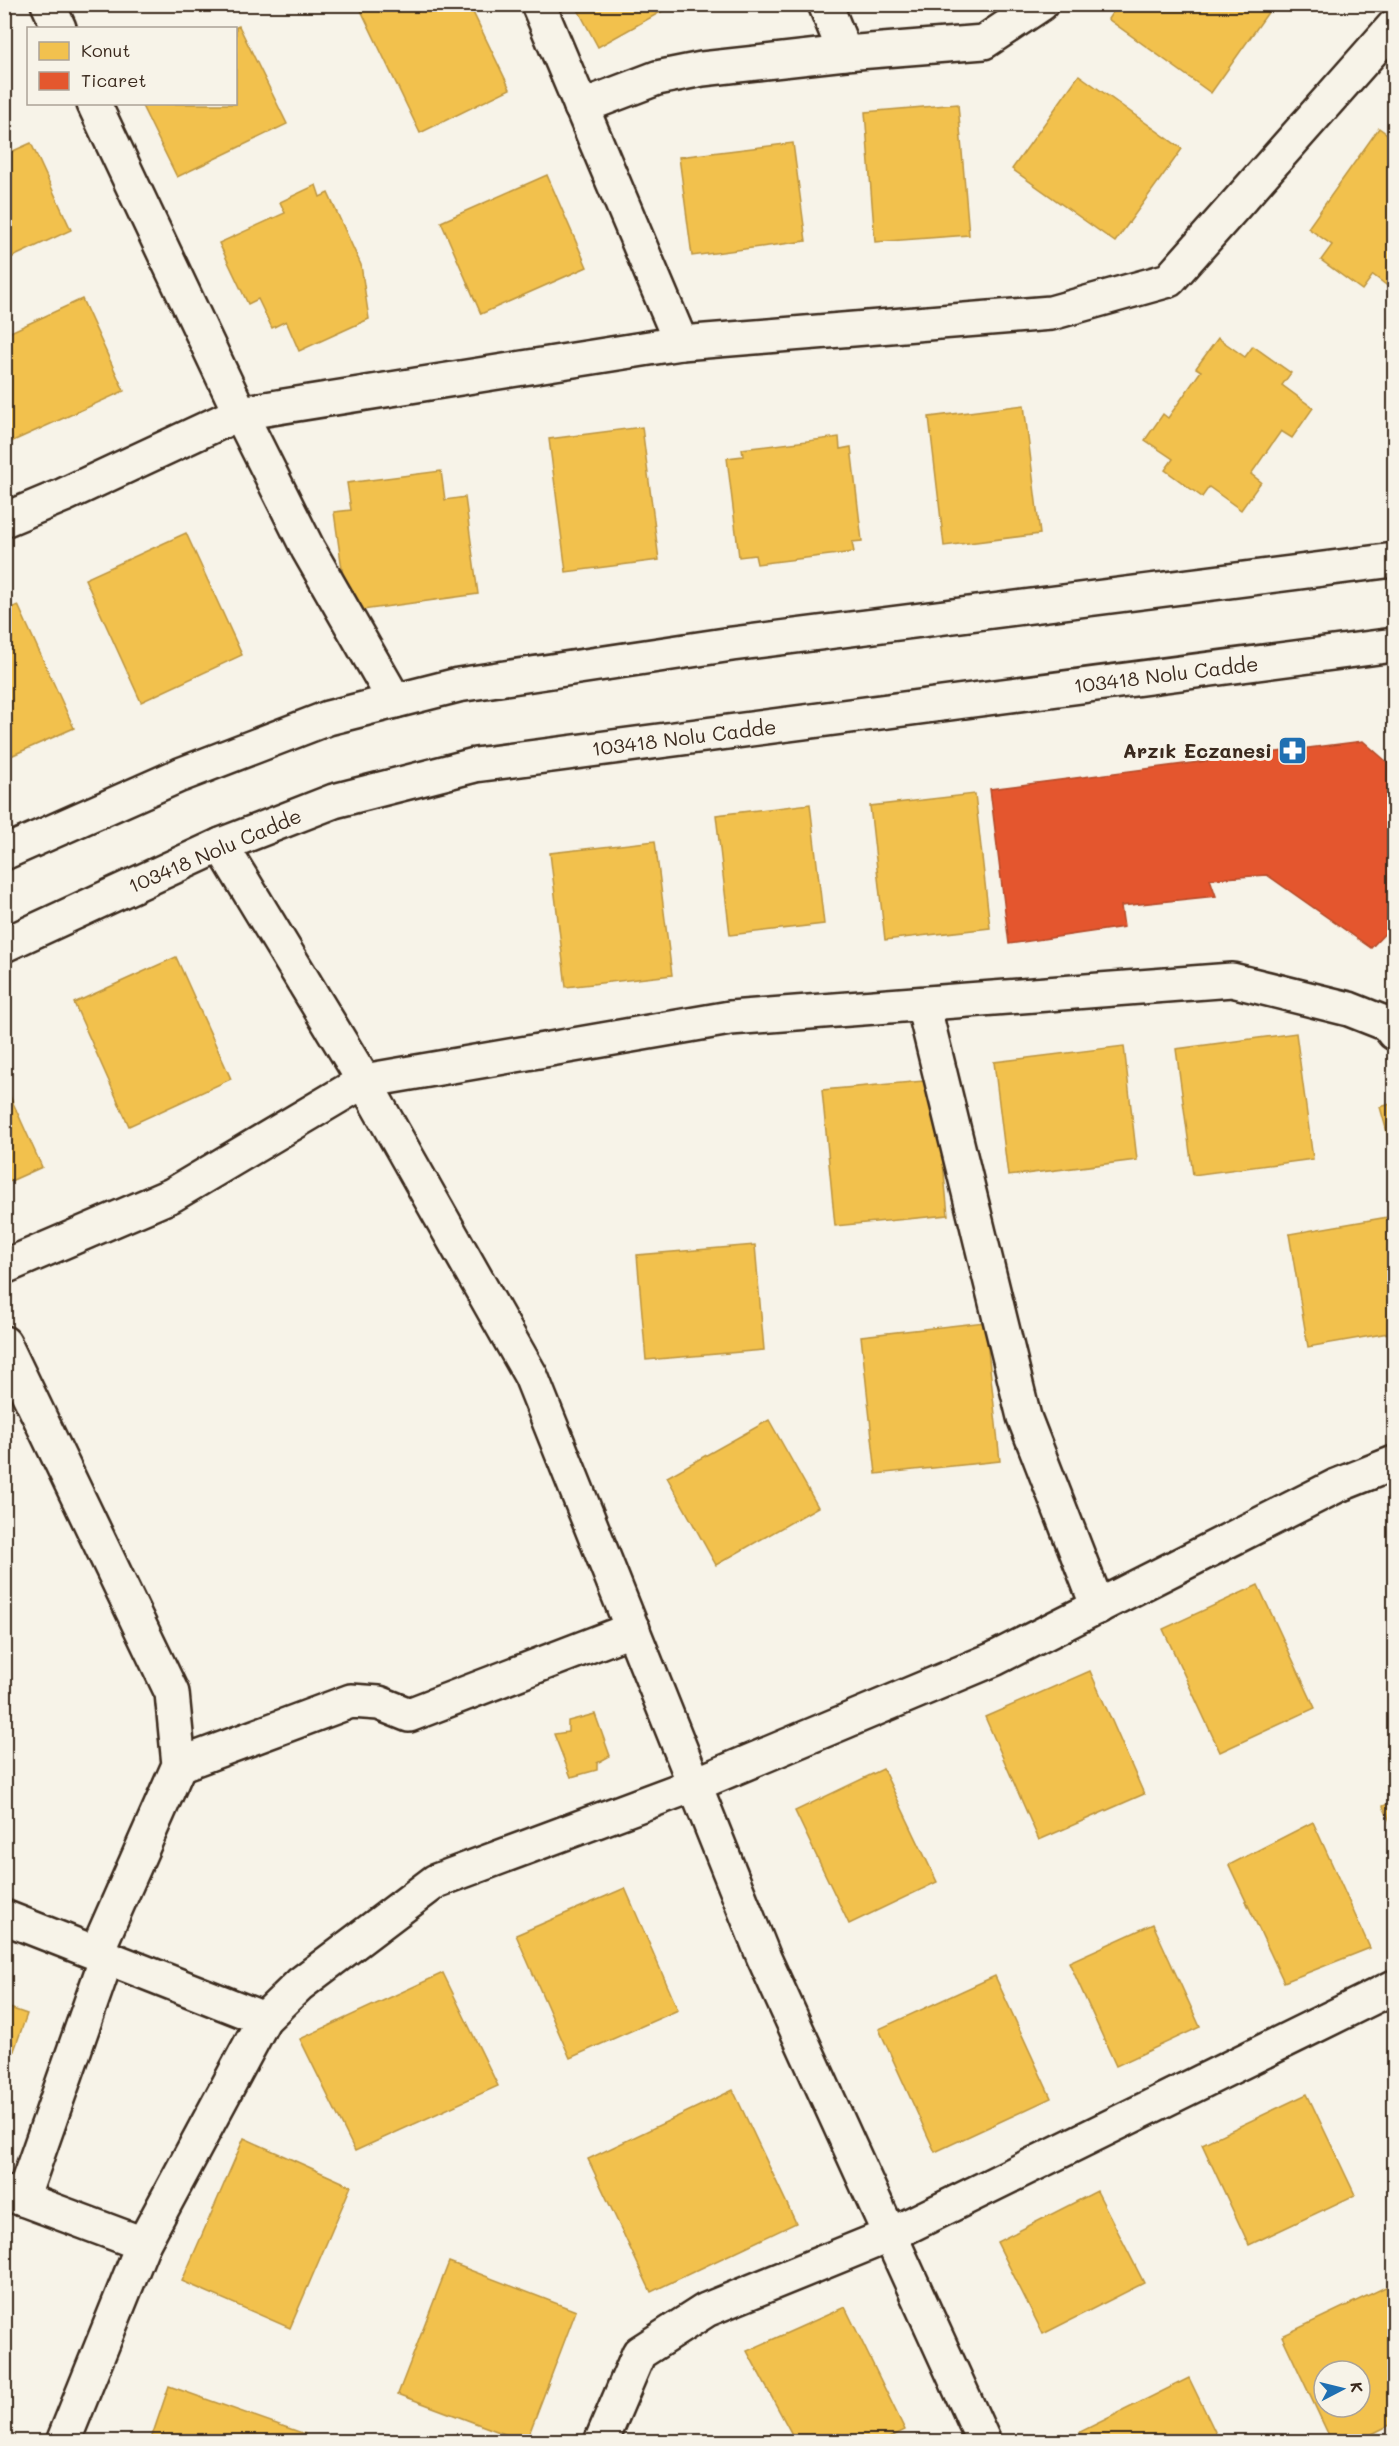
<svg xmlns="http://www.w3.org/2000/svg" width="1399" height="2446" font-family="Mali,sans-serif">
<rect width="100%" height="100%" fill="#f7f3e8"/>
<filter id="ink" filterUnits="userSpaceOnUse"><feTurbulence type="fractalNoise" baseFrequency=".0167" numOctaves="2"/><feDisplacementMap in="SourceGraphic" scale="12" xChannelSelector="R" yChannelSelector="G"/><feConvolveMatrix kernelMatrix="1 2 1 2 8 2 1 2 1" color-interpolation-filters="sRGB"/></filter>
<g filter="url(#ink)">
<g fill="#f2c14e" stroke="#bb9440" stroke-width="1.5" fill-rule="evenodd">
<polygon points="358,4 469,4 510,89 420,133"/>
<polygon points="575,4 675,4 598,47"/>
<polygon points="1118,4 1274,4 1211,93 1108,19"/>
<polygon points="239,26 287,124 177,177 141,104 236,104 236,28 234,28"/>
<polygon points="1079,75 1182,149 1115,242 1012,169"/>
<polygon points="958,104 969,235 875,242 865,112"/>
<polygon points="1379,128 1394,139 1394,291 1373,275 1362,290 1321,260 1332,245 1308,228"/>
<polygon points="31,143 71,230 4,261 4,155"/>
<polygon points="793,143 806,241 692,256 679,157"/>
<polygon points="547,175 587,267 481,314 441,222"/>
<polygon points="316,185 320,197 328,193 361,265 369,319 299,351 286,321 272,328 258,299 248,304 219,243 285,213 280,202"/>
<polygon points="82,299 124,391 4,445 4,335"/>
<polygon points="1218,338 1245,357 1253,346 1291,373 1282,385 1313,408 1292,438 1281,431 1251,474 1261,482 1241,510 1209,487 1202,497 1165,470 1173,459 1145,440 1163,414 1168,418 1201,371 1196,368"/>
<polygon points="1024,405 1040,534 944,546 929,417"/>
<polygon points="642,427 659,560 566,572 549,439"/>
<polygon points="839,437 840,449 851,447 862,541 852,542 854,552 757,564 755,555 739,557 727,458 743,456 742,449"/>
<polygon points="441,471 445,500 465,497 478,594 348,612 334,512 351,510 347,483"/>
<polygon points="186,533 242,655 141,702 85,579"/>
<polygon points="18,605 74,728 4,759 4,611"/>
<polygon points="975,794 990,928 885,940 870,806"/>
<polygon points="810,804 824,924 730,935 716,815"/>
<polygon points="655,841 672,975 566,987 550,853"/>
<polygon points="176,957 231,1079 129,1126 74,1003"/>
<polygon points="1296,1033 1313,1159 1193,1175 1176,1049"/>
<polygon points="1124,1046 1137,1160 1008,1176 994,1062"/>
<polygon points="935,1080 948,1215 835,1226 822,1090"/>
<polygon points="4,1083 42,1167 4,1184"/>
<polygon points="1394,1103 1394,1157 1380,1107"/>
<polygon points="1394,1216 1394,1332 1308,1347 1289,1234"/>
<polygon points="755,1245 764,1350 646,1360 637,1255"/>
<polygon points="985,1322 1000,1461 876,1474 861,1336"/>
<polygon points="769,1420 818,1507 716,1565 667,1477"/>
<polygon points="1258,1585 1315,1708 1220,1752 1163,1629"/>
<polygon points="1090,1671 1144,1794 1039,1840 985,1717"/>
<polygon points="595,1714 610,1756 597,1763 597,1770 571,1777 554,1734 568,1732 568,1721"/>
<polygon points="883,1769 937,1882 849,1924 795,1811"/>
<polygon points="1394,1801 1394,1830 1383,1806"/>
<polygon points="1313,1822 1370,1948 1284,1982 1229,1865"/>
<polygon points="625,1888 678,2010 570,2058 516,1935"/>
<polygon points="1153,1924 1200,2027 1116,2066 1069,1962"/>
<polygon points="443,1973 498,2086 355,2151 300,2039"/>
<polygon points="995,1976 1051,2098 935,2152 879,2029"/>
<polygon points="4,2006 27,2014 4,2079"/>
<polygon points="733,2090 796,2223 651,2292 588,2159"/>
<polygon points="1307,2094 1355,2195 1249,2245 1202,2144"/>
<polygon points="244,2138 351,2186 290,2328 182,2281"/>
<polygon points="1097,2191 1144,2283 1043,2334 997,2242"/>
<polygon points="449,2262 576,2311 526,2442 398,2394"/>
<path d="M1392,2284L1394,2289V2423L1356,2442H1332L1282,2336ZM1324,2371H1360V2407H1324Z"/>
<polygon points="845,2307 905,2430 881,2442 796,2442 747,2351"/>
<polygon points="1189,2378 1220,2442 1085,2442 1080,2432"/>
<polygon points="169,2386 305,2434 302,2442 150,2442"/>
</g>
<polygon fill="#e4572e" stroke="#b14a29" stroke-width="1.5" points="1363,741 1394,768 1394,924 1371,948 1267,875 1210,879 1216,896 1121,906 1124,927 1009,944 990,789"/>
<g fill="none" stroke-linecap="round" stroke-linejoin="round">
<defs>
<g id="minor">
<polyline points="48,4 59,28"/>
<polyline points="538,4 681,343"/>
<polyline points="825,4 845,53"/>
<polyline points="94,104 240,413 308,549 395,701"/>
<polyline points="581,107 657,78 702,69 845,53 984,42 1041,4"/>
<polyline points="4,520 64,495 240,413 681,343 1051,313 1169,280 1394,26"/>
<polyline points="221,845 364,1081 531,1376 764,1958 984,2442"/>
<polyline points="923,1004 1024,1417 1098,1607"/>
<polyline points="4,1267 172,1195 364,1081 730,1018 1232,980 1349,1009 1387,1024 1394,1033"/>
<polyline points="4,1343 172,1693 179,1765 96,1953"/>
<polyline points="179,1765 351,1701 379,1703 409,1715 633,1629"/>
<polyline points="4,1917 264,2019"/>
<polyline points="4,2192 143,2244"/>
<polyline points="22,2199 107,1957"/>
<polyline points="63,2442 143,2244 264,2019 300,1984 436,1881 696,1784 994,1659 1336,1486 1394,1463"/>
<polyline points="601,2442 639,2353 706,2310 890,2235 1394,1987"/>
</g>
<g id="major">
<polyline points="4,853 180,775 328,718 458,685 732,644 1394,560"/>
<polyline points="4,945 221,845 334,801 475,765 1394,645"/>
</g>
</defs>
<use href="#minor" stroke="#3b2a1e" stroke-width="38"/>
<use href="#major" stroke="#3b2a1e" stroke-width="38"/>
<use href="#minor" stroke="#f7f3e8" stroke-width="33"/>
<use href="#major" stroke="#f7f3e8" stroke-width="33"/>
</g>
</g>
<defs>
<symbol id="pharmacy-square" viewBox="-11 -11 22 22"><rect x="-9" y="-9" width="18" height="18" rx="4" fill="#1f6fb2" stroke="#f7f3e8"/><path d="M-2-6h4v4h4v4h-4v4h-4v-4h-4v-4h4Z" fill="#fff"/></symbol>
</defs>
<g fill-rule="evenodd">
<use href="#pharmacy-square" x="1276" y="734" width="33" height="33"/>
</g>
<g text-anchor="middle" stroke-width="6" stroke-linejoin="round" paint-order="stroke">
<g font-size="20" fill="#3b2a1e" stroke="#f7f3e8">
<text transform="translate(1166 675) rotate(-7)" y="7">103418 Nolu Cadde</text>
<text transform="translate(684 738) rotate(-7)" y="7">103418 Nolu Cadde</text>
<text transform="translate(215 851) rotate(-23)" y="7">103418 Nolu Cadde</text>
</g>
<g font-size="20" font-weight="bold" fill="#3b2a1e" stroke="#f7f3e8" text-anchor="end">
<text x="1272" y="758">Arzık Eczanesi</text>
</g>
</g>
<rect width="1399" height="2446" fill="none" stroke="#f7f3e8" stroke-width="24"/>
<rect x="12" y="12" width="1375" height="2422" fill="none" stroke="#3b2a1e" stroke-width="2" filter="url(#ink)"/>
<rect x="27" y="27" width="210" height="78" fill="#f7f3e8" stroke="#aca397" stroke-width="1.5"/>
<rect x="39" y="42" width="30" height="18" fill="#f2c14e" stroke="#aca397" stroke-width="1.5"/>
<text x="81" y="57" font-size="18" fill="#3b2a1e">Konut</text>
<rect x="39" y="72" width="30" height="18" fill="#e4572e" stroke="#aca397" stroke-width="1.5"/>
<text x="81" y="87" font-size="18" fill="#3b2a1e">Ticaret</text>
<g transform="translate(1342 2389) rotate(83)"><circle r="28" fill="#f7f3e8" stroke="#aca397" stroke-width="1.5"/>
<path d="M0-4.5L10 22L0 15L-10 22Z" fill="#1f6fb2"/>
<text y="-9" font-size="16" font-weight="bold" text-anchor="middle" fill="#3b2a1e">K</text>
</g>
</svg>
